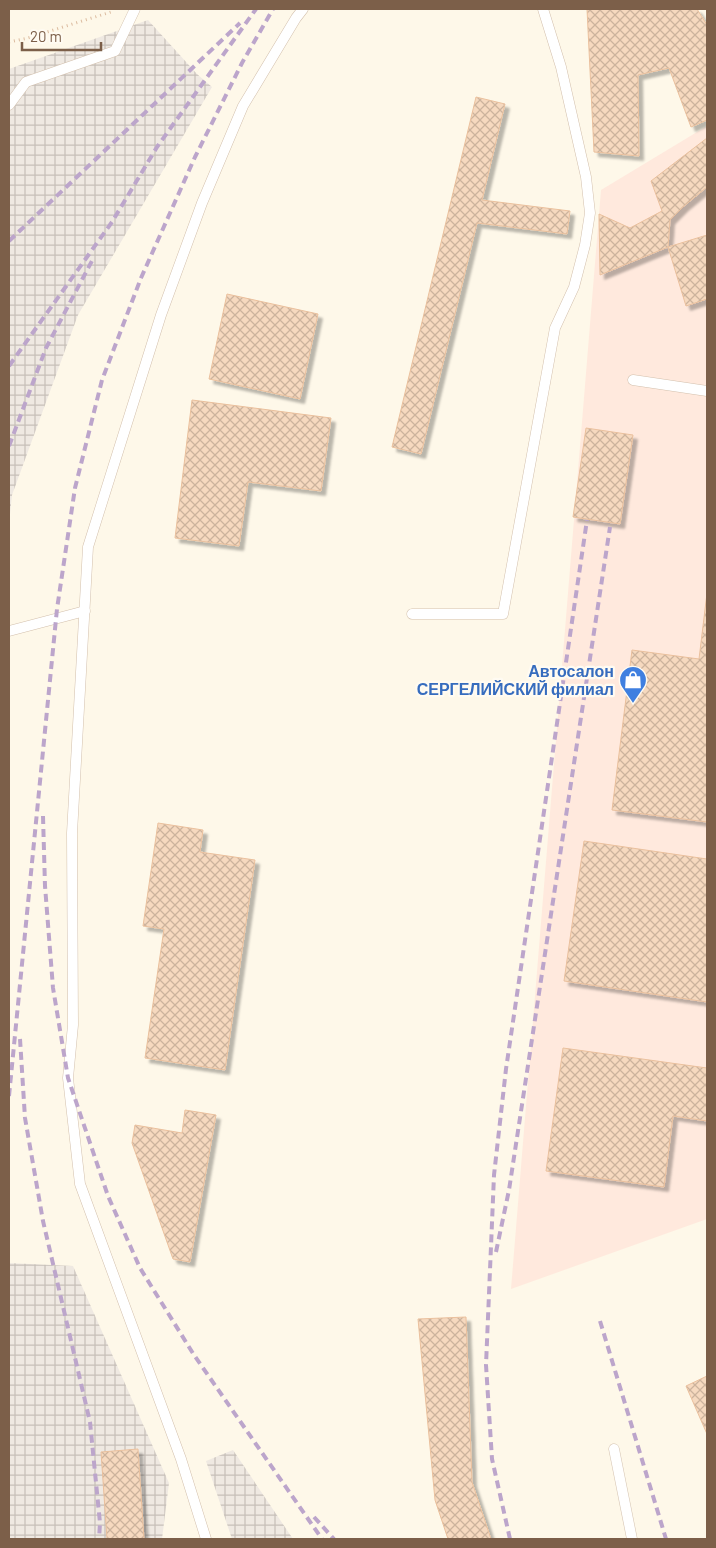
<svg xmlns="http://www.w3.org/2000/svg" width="716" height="1548" font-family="Barlow,sans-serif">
<defs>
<pattern id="industrial-grid" width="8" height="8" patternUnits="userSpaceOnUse" patternTransform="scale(1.25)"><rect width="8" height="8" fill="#efe9e2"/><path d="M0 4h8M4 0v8" fill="none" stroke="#c7c0b9"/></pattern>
<pattern id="building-cross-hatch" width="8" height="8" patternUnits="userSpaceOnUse" patternTransform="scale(1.25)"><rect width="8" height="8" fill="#f6d9bf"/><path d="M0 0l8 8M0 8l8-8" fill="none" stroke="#ccb39d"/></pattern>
<filter id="shadow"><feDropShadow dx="4.5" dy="4.5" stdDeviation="1" flood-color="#0004"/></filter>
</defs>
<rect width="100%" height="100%" fill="#fef8e9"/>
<polygon fill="#ffe9dd" points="707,126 707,1219 511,1289 601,190"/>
<g fill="url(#industrial-grid)">
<polygon points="148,20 197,74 212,87 78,315 12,495 9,524 9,69"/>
<polygon points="9,1263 73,1266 169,1483 162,1539 9,1539"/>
<polygon points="233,1450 293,1539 232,1539 206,1461"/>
</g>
<g fill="url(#building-cross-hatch)" stroke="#eac09d" filter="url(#shadow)">
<polygon points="587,9 697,9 707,25 707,120 691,127 669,68 638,75 639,156 594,152"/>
<polygon points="476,97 505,104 482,200 570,211 567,234 477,223 421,454 392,447"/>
<polygon points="707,138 707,187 684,206 670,220 668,247 600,275 599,214 630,228 662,211 651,181"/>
<polygon points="707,235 707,299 686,306 668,247"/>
<polygon points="227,294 318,314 300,399 209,379"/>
<polygon points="192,400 331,418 321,491 248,482 239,546 175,538"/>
<polygon points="586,428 633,435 620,524 573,517"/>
<polygon points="707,593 707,822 612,810 632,650 699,659"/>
<polygon points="158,823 203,830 200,852 255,860 225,1070 145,1058 164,929 143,926"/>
<polygon points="584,841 707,859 707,1002 564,981"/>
<polygon points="563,1048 707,1068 707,1121 673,1116 664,1187 546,1171"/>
<polygon points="185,1110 216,1115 190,1262 173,1259 132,1143 135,1125 182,1133"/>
<polygon points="466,1317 472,1482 491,1539 448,1539 435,1500 418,1319"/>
<polygon points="707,1376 707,1434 686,1386"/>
<polygon points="138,1449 144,1539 107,1539 101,1452"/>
</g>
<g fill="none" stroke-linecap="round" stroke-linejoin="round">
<defs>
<g id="lane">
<polyline points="9,105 26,82 115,51 135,9"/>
<polyline points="633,380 707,391"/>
<polyline points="412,614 503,614 555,328 574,287 585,245 590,213 586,177 561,67 543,9"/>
<polyline points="9,631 85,611"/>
<polyline points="614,1449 632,1539"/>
<polyline points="206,1539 181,1459 80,1184 68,1078 73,1025 72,833 88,547 161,315 202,203 243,106 296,18 303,9"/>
</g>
</defs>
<use href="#lane" stroke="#d3c0ad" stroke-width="11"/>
<polyline stroke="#dcbca0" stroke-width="3" stroke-dasharray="1 4" stroke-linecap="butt" points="9,42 28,38 114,11"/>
<use href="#lane" stroke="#fff" stroke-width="10"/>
<g stroke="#bca5cb" stroke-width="4" stroke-dasharray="8 5" stroke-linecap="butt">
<polyline points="9,241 240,23"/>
<polyline points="9,366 112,222 157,147 256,9"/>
<polyline points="9,446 46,348 94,257"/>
<polyline points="43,816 45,886 53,988 68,1078 108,1196 140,1268 194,1355 322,1539"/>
<polyline points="20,1039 25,1118 43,1221 90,1422 100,1523 99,1539"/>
<polyline points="9,1096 57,609 75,488 102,380 141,278 195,157 242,63 273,9"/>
<polyline points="496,1252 509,1190 610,527"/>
<polyline points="600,1321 666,1539"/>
<polyline points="314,1517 334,1539"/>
<polyline points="510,1539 492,1459 486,1365 494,1175 506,1069 587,520"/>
</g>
</g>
<defs>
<symbol id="shop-pin" viewBox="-11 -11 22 30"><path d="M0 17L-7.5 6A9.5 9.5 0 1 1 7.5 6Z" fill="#3f7fe0" stroke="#fffbf2"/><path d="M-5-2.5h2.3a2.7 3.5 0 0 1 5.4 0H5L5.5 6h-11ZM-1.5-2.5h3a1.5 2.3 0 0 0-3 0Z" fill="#fff"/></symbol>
</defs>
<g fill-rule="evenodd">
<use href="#shop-pin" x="617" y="664" width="32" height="43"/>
</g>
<g text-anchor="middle" stroke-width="4.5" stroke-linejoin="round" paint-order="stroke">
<g font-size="16" font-weight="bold" fill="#366cbe" stroke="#fffbf2" text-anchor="end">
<text x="614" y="677">Автосалон<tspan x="614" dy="18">СЕРГЕЛИЙСКИЙ филиал</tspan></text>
</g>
</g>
<rect width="716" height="1548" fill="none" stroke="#7c5f49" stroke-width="20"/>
<path d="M22 42v8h79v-8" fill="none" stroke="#7c5f49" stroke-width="2.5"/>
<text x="30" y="42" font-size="15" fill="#7c5f49" stroke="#fffbf2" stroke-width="4" paint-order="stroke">20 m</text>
</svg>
